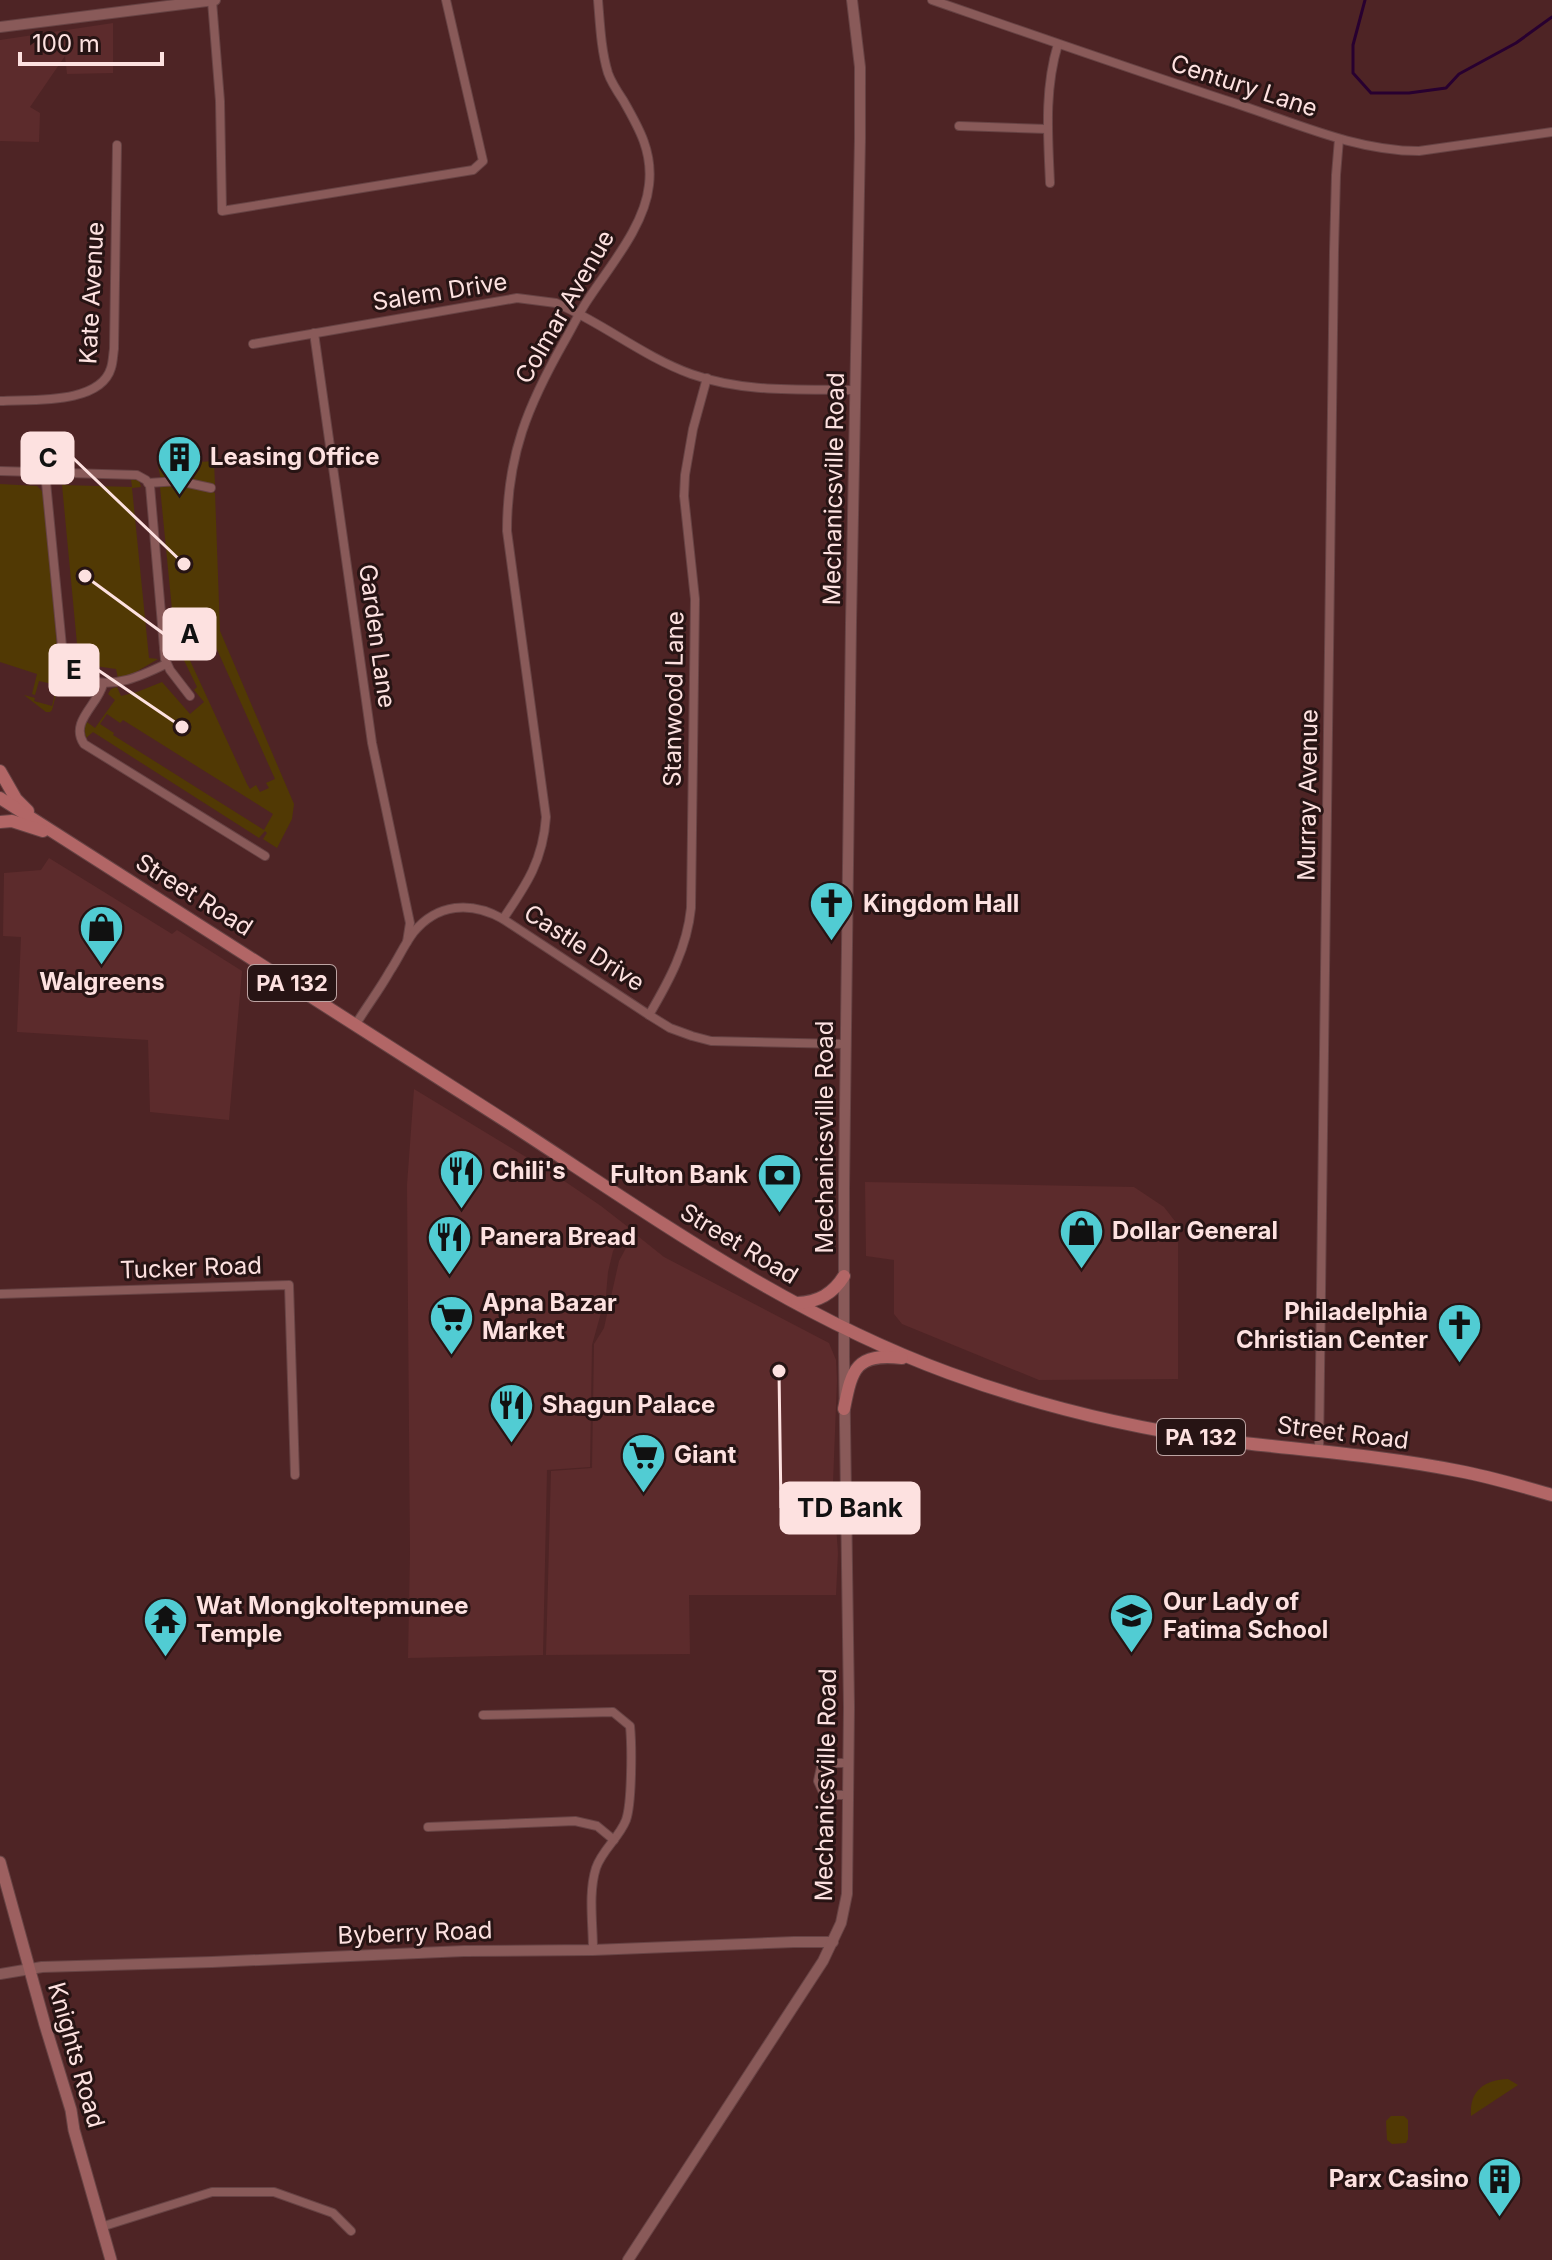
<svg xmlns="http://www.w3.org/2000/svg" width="1552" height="2260" font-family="Inter,sans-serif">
<rect width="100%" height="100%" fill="#4e2425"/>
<g fill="#5c2b2c">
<polygon points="113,23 113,73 67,74 65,56 30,107 40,113 39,142 0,141 0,40"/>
<polygon points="49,858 172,934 177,930 242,971 229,1120 150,1112 148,1040 17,1032 21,937 3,936 4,873 41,870"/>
<polygon points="414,1089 554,1174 601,1206 628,1227 613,1251 608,1272 606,1295 592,1345 590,1467 547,1470 543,1655 408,1658 410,1553 407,1185"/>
<polygon points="865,1182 1134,1187 1164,1207 1178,1225 1178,1379 1039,1380 902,1324 894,1314 894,1260 866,1256"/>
<polygon points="634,1233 664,1257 829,1343 836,1360 837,1380 833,1483 838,1553 836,1595 689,1595 690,1654 546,1655 551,1471 592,1468 594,1344 604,1328 619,1261"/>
</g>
<g fill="#513904" fill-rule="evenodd">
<polygon points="214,461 215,486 209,484 161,480 158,465"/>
<polygon points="131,479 139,480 141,487 132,488 149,658 158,659 129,676 118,678 116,669 95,666 94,675 71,667 79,665 62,485 132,487"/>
<polygon points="0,484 37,486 43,492 60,680 52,710 50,712 46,712 24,695 35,698 34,701 52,706 57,685 39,681 35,695 32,694 37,674 0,662"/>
<path d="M177,484L209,489L215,493L220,631L294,804L292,819L277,848L263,839L267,833L265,831L259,838L93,732L86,738L84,727L87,722L95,728L115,700L108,694L111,689L117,687L121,696L137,692L162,682L190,714L204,702L194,690L197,687L178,648L208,638V644L187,654L247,784L250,789L256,785L260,792L269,788L266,783L275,779L215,645L213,633L176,642L175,640L160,487ZM107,714L120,723L123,720L273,814L264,830L113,735L114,733L100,724Z"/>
<path d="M1508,2079L1518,2085L1471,2116C1469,2090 1485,2080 1508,2079Z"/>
<polygon points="1391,2116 1404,2116 1408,2120 1408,2139 1406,2143 1392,2144 1387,2140 1386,2121"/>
</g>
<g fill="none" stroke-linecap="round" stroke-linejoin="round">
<polyline stroke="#280030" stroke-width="3" points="1365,0 1353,45 1353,73 1371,93 1409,93 1446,88 1459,74 1516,43 1552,17"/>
<defs>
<g id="minor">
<path d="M932,0C1036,36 1139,72 1243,106C1300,125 1358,151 1419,151L1552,132"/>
<polyline points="212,1 220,101 222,211 473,170 483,161 446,0"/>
<polyline points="959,126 1047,129"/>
<path d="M1050,183C1048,136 1044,90 1058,44"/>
<polyline points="314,333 372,743 410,923 407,942"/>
<path d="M253,344L517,298L556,303L567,308C609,328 647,358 691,374C745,393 799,389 855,390"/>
<path d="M0,401C31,399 100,405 111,368C113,362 113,355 114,349L117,145"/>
<polyline points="0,471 137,475 146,480 150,486 165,659 170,670 190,696"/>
<path d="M45,472L64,667C71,676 75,677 86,680C116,688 139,677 166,664"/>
<polyline points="148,483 179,481 211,488"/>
<polyline points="164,648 211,635"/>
<path d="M103,684C98,705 69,722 84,744L265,856"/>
<path d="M503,919C527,884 543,860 546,817L507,531C507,455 528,405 565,340C573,326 580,311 589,298C610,266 645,225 649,185C653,152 639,128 623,100C617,91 611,82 608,73C601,50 600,24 598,0"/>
<path d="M649,1015C669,981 687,948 691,908L695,599L684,496L685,475L693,429L707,378"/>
<path d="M356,1024C367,1006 380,989 390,971C398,959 404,945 413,933C437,903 471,901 503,919L649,1015L670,1028L692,1036L711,1041L845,1044"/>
<polyline points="0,1294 289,1285 295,1475"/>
<polyline points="1319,1452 1334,251 1336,175 1339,139"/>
<path d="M483,1715L613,1712L630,1726C632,1746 632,1803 626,1820C619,1838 602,1850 596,1868C588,1893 593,1924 593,1950"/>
<polyline points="848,1795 829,1795 823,1792 818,1781 821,1767 830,1763 849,1763"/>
<polyline points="428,1827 575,1821 597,1826 614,1840"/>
<polyline points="101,2227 212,2192 274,2192 333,2213 351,2231"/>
</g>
<g id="tertiary">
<polyline points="0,27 215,0"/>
<polyline points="0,1974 42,1967 212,1962 464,1951 593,1950 794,1942 833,1942"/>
<polyline points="628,2260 823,1961 841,1923 847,1894 849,1707 844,1355 844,1190 851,623 860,138 860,67 852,0"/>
</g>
<polyline id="secondary" points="0,1862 45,2025 71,2110 74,2130 111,2260"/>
<g id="primary">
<polyline points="0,771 16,799 28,811"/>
<path d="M0,798C171,907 342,1016 512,1125C655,1218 788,1314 949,1373C1036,1405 1127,1427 1218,1440C1299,1450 1380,1455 1459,1471C1491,1477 1521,1486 1552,1495"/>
<polyline points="0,822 12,821 43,831"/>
<path d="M797,1303C818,1302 833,1294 844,1276"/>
<path d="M844,1409C852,1368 856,1353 902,1358"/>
</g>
</defs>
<use href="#minor" stroke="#674344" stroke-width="10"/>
<use href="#tertiary" stroke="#674344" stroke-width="12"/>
<use href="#secondary" stroke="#674344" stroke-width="13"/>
<use href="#primary" stroke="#674344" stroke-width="14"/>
<use href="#minor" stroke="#895a59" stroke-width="8"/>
<use href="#tertiary" stroke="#895a59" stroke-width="10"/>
<use href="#secondary" stroke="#9d6060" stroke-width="11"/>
<use href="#primary" stroke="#b26666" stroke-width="12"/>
</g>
<defs>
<symbol id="building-pin" viewBox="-11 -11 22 30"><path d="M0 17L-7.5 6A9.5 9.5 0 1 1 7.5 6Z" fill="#51ccd3" stroke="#271414"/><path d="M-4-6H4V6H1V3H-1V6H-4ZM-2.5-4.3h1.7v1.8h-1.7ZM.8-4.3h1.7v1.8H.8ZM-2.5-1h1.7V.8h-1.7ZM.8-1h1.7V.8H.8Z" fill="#111"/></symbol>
<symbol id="church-pin" viewBox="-11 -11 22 30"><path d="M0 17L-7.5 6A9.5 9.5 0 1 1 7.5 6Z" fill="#51ccd3" stroke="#271414"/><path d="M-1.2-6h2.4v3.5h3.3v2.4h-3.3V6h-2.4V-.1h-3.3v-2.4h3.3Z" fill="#111"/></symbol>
<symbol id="shop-pin" viewBox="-11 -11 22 30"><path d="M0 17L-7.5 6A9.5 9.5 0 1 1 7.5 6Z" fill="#51ccd3" stroke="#271414"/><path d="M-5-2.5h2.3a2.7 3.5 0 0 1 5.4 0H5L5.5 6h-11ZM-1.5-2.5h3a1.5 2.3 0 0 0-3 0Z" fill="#111"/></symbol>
<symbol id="restaurant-pin" viewBox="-11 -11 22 30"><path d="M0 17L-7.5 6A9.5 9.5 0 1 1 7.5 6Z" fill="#51ccd3" stroke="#271414"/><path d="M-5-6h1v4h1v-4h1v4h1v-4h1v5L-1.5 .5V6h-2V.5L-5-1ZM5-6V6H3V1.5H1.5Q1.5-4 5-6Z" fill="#111"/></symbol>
<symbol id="bank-pin" viewBox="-11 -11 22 30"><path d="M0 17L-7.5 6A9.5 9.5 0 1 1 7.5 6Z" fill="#51ccd3" stroke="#271414"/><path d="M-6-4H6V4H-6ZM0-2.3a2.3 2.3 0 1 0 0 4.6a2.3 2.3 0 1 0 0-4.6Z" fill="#111"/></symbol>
<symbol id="supermarket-pin" viewBox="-11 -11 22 30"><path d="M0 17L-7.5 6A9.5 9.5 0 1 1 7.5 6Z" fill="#51ccd3" stroke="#271414"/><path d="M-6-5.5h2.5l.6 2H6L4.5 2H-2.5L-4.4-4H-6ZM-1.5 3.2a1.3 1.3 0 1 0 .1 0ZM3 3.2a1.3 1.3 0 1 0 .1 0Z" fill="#111"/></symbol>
<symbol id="school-pin" viewBox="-11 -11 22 30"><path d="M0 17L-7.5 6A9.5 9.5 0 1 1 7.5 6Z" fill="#51ccd3" stroke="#271414"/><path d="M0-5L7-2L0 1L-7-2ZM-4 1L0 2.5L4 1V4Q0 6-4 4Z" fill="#111"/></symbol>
<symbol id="temple-pin" viewBox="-11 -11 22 30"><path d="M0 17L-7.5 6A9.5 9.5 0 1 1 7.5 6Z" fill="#51ccd3" stroke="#271414"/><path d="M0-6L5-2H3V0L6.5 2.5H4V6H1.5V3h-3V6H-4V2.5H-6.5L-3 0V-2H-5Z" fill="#111"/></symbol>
</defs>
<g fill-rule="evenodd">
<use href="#building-pin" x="154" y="432" width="51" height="69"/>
<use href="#church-pin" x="806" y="878" width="51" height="69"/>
<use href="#shop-pin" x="76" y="902" width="51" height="69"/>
<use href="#restaurant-pin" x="436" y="1146" width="51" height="69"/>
<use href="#bank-pin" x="754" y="1150" width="51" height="69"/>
<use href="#shop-pin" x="1056" y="1206" width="51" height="69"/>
<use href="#restaurant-pin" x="424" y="1212" width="51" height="69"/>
<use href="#supermarket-pin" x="426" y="1292" width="51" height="69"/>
<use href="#church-pin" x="1434" y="1300" width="51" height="69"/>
<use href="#restaurant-pin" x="486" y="1380" width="51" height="69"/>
<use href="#supermarket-pin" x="618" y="1430" width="51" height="69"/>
<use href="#school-pin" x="1106" y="1590" width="51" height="69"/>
<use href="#temple-pin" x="140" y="1594" width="51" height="69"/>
<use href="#building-pin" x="1474" y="2154" width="51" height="69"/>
</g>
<g text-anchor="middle" stroke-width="6" stroke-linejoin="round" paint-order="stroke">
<g fill="#271414" stroke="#bda4a3" stroke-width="2">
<rect x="248" y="965" width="88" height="36" rx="6"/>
<rect x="1157" y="1419" width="88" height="36" rx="6"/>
</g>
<g font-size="22" font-weight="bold" fill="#fde1e0">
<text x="292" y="991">PA 132</text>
<text x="1201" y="1445">PA 132</text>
</g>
<g font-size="24" fill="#fde1e0" stroke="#271414">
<text transform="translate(1244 86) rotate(18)" y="8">Century Lane</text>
<text transform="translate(440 292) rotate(-9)" y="8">Salem Drive</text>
<text transform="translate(92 293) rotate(-87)" y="8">Kate Avenue</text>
<text transform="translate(565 307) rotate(-60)" y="8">Colmar Avenue</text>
<text transform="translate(834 489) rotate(-89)" y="8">Mechanicsville Road</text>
<text transform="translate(377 636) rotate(82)" y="8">Garden Lane</text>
<text transform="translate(674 699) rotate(-89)" y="8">Stanwood Lane</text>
<text transform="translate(1308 795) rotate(-89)" y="8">Murray Avenue</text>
<text transform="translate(194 895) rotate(32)" y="8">Street Road</text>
<text transform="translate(584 948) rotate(33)" y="8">Castle Drive</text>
<text transform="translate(825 1137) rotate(-90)" y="8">Mechanicsville Road</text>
<text transform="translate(739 1244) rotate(31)" y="8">Street Road</text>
<text transform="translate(191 1268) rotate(-2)" y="8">Tucker Road</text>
<text transform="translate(1343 1433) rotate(7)" y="8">Street Road</text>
<text transform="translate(826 1785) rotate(-89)" y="8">Mechanicsville Road</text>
<text transform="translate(415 1933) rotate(-2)" y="8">Byberry Road</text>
<text transform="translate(76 2055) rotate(74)" y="8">Knights Road</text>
</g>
<g font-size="24" font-weight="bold" fill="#fde1e0" stroke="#271414" text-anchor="start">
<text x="210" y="465">Leasing Office</text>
<text x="863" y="912">Kingdom Hall</text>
<text x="102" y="990" text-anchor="middle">Walgreens</text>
<text x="492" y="1179">Chili's</text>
<text x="748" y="1183" text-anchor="end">Fulton Bank</text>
<text x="1112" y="1239">Dollar General</text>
<text x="480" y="1245">Panera Bread</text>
<text x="482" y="1311">Apna Bazar<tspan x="482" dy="28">Market</tspan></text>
<text x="1428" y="1320" text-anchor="end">Philadelphia<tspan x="1428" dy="28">Christian Center</tspan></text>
<text x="542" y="1413">Shagun Palace</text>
<text x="674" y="1463">Giant</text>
<text x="1163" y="1610">Our Lady of<tspan x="1163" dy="28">Fatima School</tspan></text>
<text x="196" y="1614">Wat Mongkoltepmunee<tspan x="196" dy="28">Temple</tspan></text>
<text x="1469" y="2187" text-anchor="end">Parx Casino</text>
</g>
</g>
<path fill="none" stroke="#fde1e0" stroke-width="3" d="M184 564L73 458M85 576L164 634M182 727L98 670M779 1371L781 1508"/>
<g fill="#fde1e0" stroke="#271414" stroke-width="3">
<circle cx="184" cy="564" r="8"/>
<circle cx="85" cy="576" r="8"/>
<circle cx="182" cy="727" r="8"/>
<circle cx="779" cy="1371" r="8"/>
</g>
<g fill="#fde1e0" stroke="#fde1e0" stroke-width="3">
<rect x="22" y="433" width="51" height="50" rx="8"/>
<rect x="164" y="609" width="51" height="50" rx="8"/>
<rect x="50" y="645" width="48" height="50" rx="8"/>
<rect x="781" y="1483" width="138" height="50" rx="8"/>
</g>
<g font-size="26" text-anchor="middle" font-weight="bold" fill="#111">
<text x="48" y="467">C</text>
<text x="190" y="643">A</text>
<text x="74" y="679">E</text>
<text x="850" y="1517">TD Bank</text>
</g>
<path d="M20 52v12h142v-12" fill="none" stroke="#fde1e0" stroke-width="4"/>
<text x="32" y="52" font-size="24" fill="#fde1e0" stroke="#271414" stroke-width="6" paint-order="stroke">100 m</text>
</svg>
